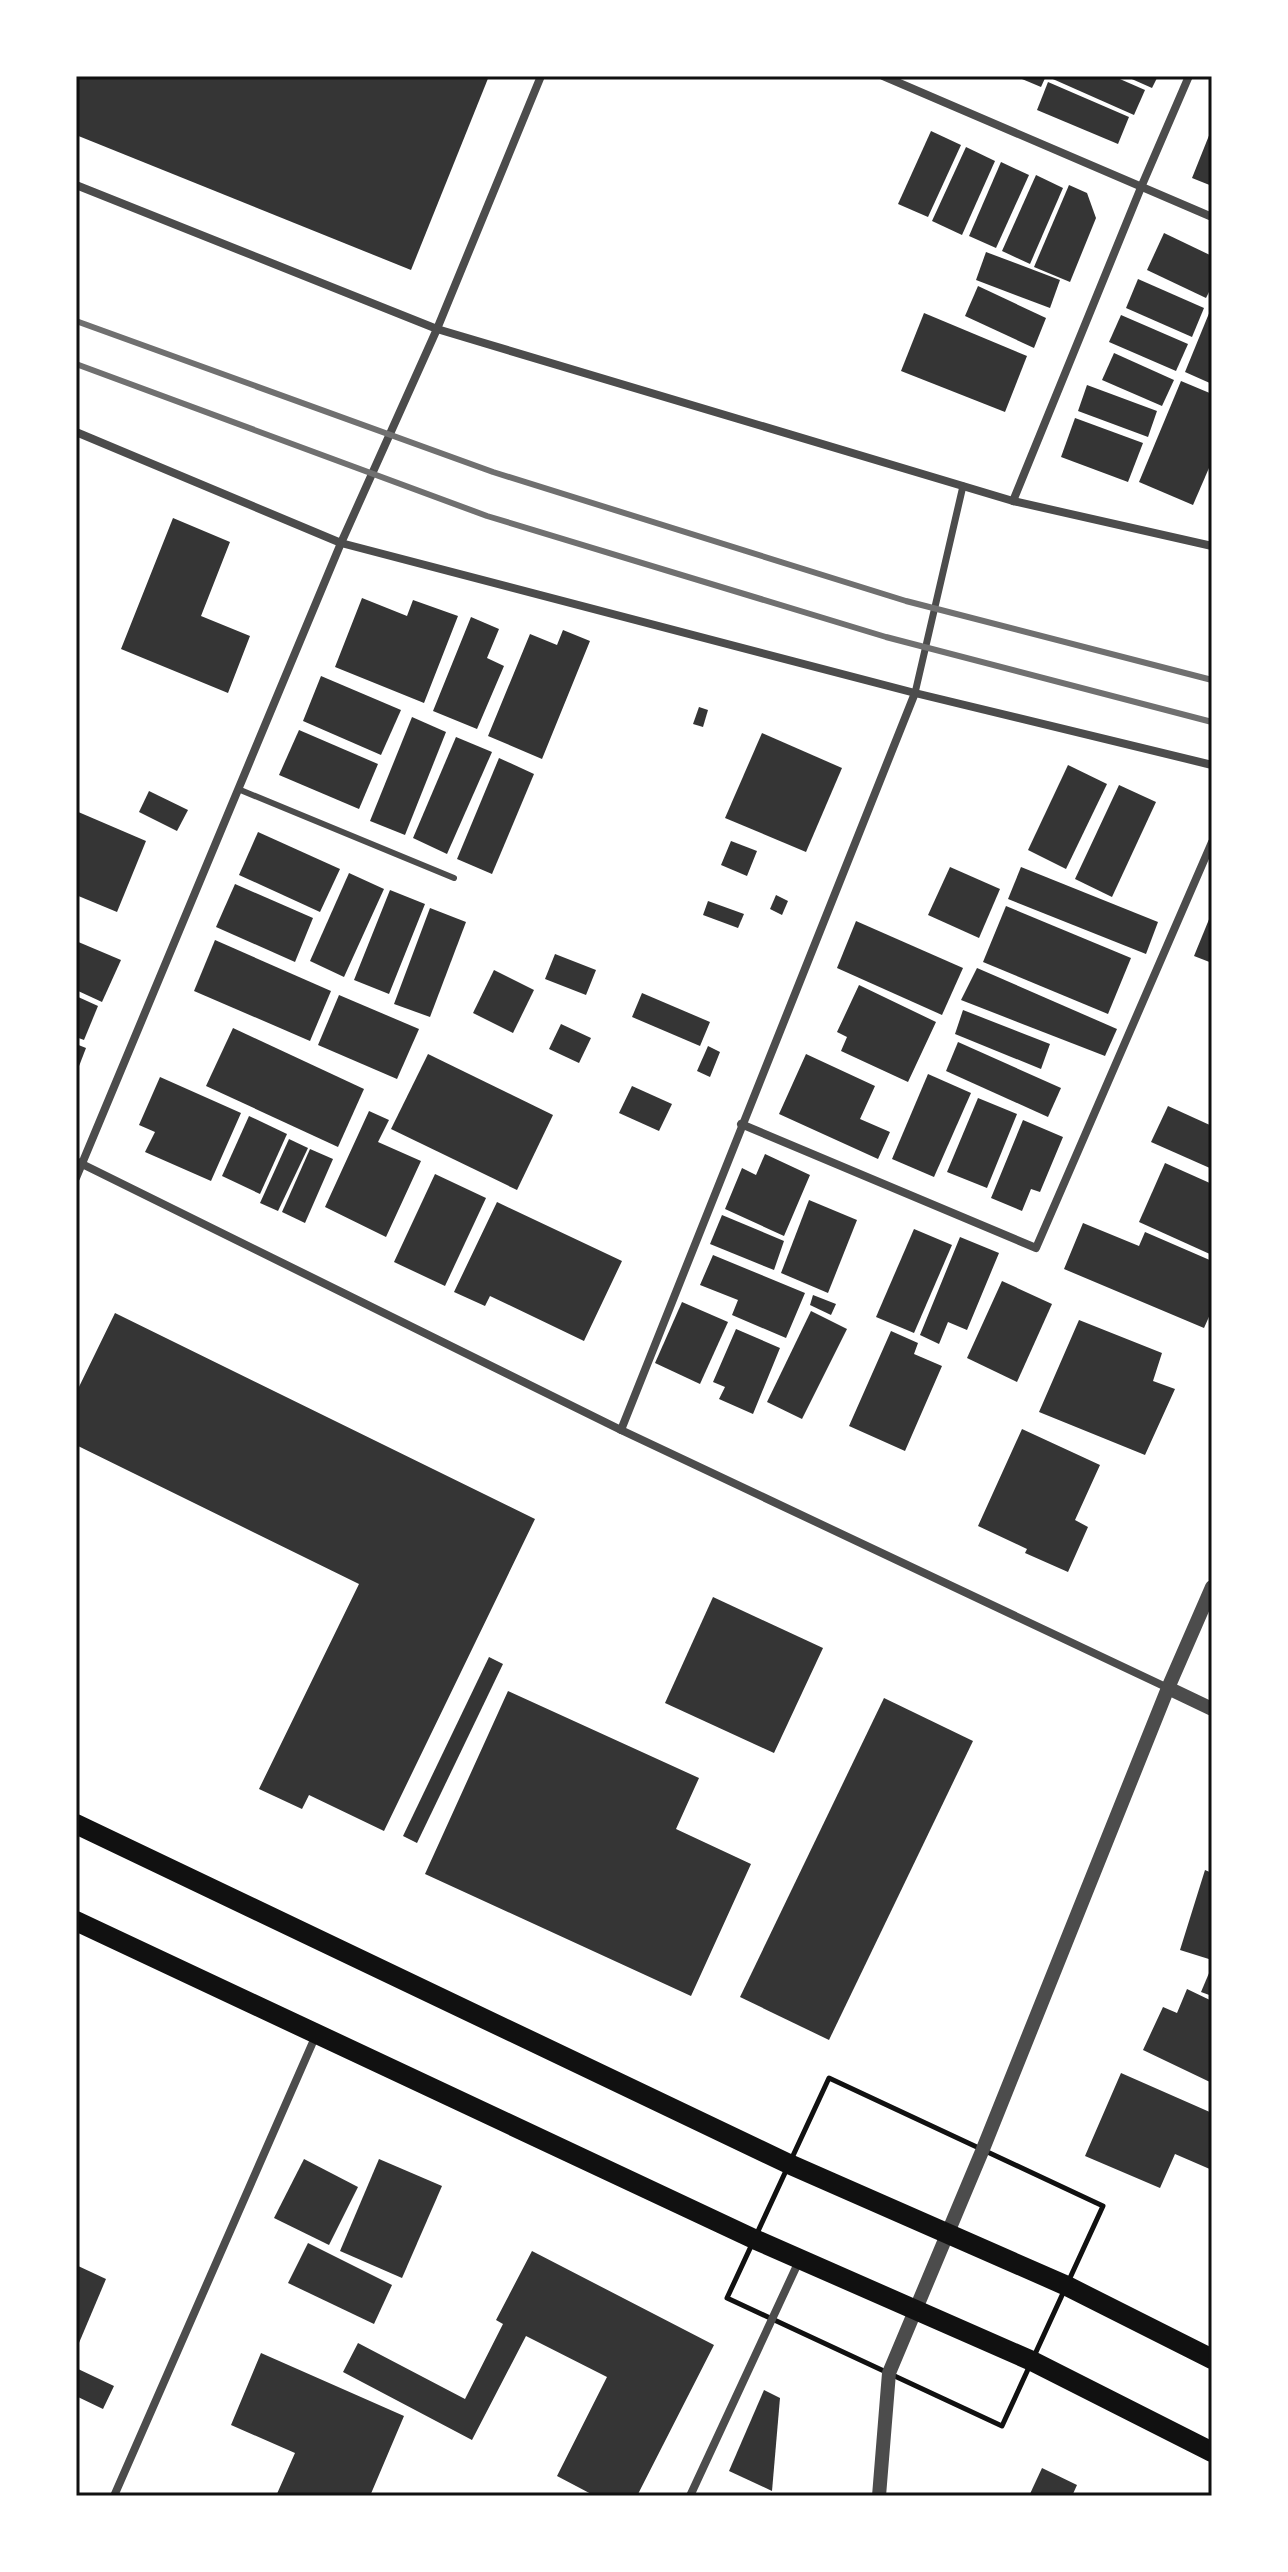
<svg xmlns="http://www.w3.org/2000/svg" width="1288" height="2572" font-family="'Playfair Display',serif">
<rect width="100%" height="100%" fill="#fff"/>
<g fill="#353535">
<polygon points="76,76 489,76 411,270 76,135"/>
<polygon points="1015,76 1046,76 1041,87"/>
<polygon points="1046,76 1113,76 1145,90 1134,115"/>
<polygon points="1125,76 1158,76 1152,88"/>
<polygon points="1048,82 1129,117 1118,144 1037,110"/>
<polygon points="1212,128 1212,186 1192,178"/>
<polygon points="931,131 961,145 928,217 898,204"/>
<polygon points="966,147 995,161 962,235 932,221"/>
<polygon points="1001,162 1029,175 996,248 969,236"/>
<polygon points="1036,175 1063,188 1030,264 1002,251"/>
<polygon points="1069,185 1087,193 1096,218 1070,282 1034,267"/>
<polygon points="1164,233 1212,256 1212,286 1206,298 1147,270"/>
<polygon points="986,252 1060,280 1050,308 976,280"/>
<polygon points="1138,279 1204,308 1192,337 1126,308"/>
<polygon points="978,286 1046,318 1034,348 965,316"/>
<polygon points="1212,306 1212,384 1185,372"/>
<polygon points="924,313 1027,356 1005,412 901,371"/>
<polygon points="1121,315 1188,344 1176,371 1109,342"/>
<polygon points="1114,353 1174,380 1162,406 1102,380"/>
<polygon points="1181,381 1212,394 1212,461 1193,505 1139,482"/>
<polygon points="1087,385 1157,411 1148,437 1078,411"/>
<polygon points="1075,418 1143,443 1128,482 1061,457"/>
<polygon points="173,518 230,542 201,616 250,636 228,693 121,649"/>
<polygon points="362,598 407,616 413,600 458,616 424,703 335,667"/>
<polygon points="471,617 499,629 487,658 504,666 477,729 433,711"/>
<polygon points="563,630 590,641 542,759 488,736 530,634 557,645"/>
<polygon points="321,676 401,710 381,755 303,721"/>
<polygon points="699,707 708,710 703,727 693,724"/>
<polygon points="412,717 446,732 405,835 370,821"/>
<polygon points="299,730 378,764 359,809 279,775"/>
<polygon points="762,733 842,768 806,852 725,818"/>
<polygon points="456,737 492,752 447,854 413,838"/>
<polygon points="499,758 534,774 492,874 457,859"/>
<polygon points="1068,765 1107,784 1066,869 1028,850"/>
<polygon points="1119,785 1156,802 1112,897 1075,879"/>
<polygon points="149,791 188,810 177,831 139,812"/>
<polygon points="76,811 146,841 117,912 76,895"/>
<polygon points="258,832 340,869 320,912 239,875"/>
<polygon points="731,841 757,851 747,876 721,865"/>
<polygon points="950,867 1000,889 979,938 928,915"/>
<polygon points="1021,867 1158,922 1146,954 1008,899"/>
<polygon points="349,873 384,889 344,977 310,961"/>
<polygon points="235,884 313,918 295,962 216,927"/>
<polygon points="390,890 425,904 389,994 354,980"/>
<polygon points="776,895 788,901 782,915 770,909"/>
<polygon points="708,901 744,914 738,928 703,915"/>
<polygon points="1006,906 1131,958 1108,1014 983,962"/>
<polygon points="430,908 466,922 430,1017 394,1004"/>
<polygon points="1212,912 1212,963 1194,956"/>
<polygon points="856,921 963,968 942,1015 837,968"/>
<polygon points="215,940 331,991 310,1041 194,991"/>
<polygon points="76,941 121,960 102,1002 76,990"/>
<polygon points="555,954 596,970 586,995 545,979"/>
<polygon points="977,968 1117,1029 1105,1056 961,1000"/>
<polygon points="494,970 534,990 513,1033 473,1013"/>
<polygon points="859,985 936,1022 908,1082 841,1051 847,1037 837,1032"/>
<polygon points="642,993 710,1022 700,1046 632,1017"/>
<polygon points="339,995 419,1029 397,1079 318,1045"/>
<polygon points="76,996 98,1006 84,1040 76,1037"/>
<polygon points="963,1010 1050,1044 1041,1069 955,1034"/>
<polygon points="561,1024 591,1038 579,1063 549,1049"/>
<polygon points="233,1028 364,1089 338,1147 206,1086"/>
<polygon points="958,1042 1061,1088 1048,1117 946,1071"/>
<polygon points="76,1044 86,1048 76,1074"/>
<polygon points="708,1046 720,1052 710,1077 697,1071"/>
<polygon points="428,1054 553,1115 517,1190 391,1129"/>
<polygon points="806,1054 875,1086 860,1119 890,1132 878,1159 779,1114"/>
<polygon points="928,1074 971,1093 934,1177 892,1159"/>
<polygon points="160,1077 241,1113 211,1181 145,1152 155,1132 139,1125"/>
<polygon points="632,1086 672,1104 659,1131 619,1113"/>
<polygon points="978,1098 1017,1114 987,1188 947,1172"/>
<polygon points="1168,1106 1212,1126 1212,1169 1151,1142"/>
<polygon points="369,1111 389,1120 378,1142 421,1161 386,1237 325,1207"/>
<polygon points="249,1116 287,1134 260,1194 222,1176"/>
<polygon points="1023,1120 1063,1137 1040,1192 1031,1189 1022,1211 991,1198"/>
<polygon points="289,1139 308,1148 278,1211 260,1203"/>
<polygon points="310,1149 333,1159 305,1223 282,1212"/>
<polygon points="765,1154 810,1175 784,1236 725,1209 742,1168 756,1175"/>
<polygon points="1165,1163 1212,1184 1212,1255 1139,1222"/>
<polygon points="435,1174 486,1198 445,1286 394,1262"/>
<polygon points="809,1200 857,1220 828,1293 781,1273"/>
<polygon points="497,1202 622,1261 584,1341 490,1296 485,1306 454,1292"/>
<polygon points="722,1215 784,1241 774,1270 710,1244"/>
<polygon points="1083,1223 1139,1246 1145,1232 1212,1261 1212,1310 1204,1328 1064,1269"/>
<polygon points="914,1229 952,1245 914,1333 876,1317"/>
<polygon points="960,1237 999,1253 967,1330 948,1322 939,1344 920,1335"/>
<polygon points="713,1255 805,1293 786,1338 732,1315 738,1300 700,1285"/>
<polygon points="1002,1281 1052,1304 1017,1382 967,1358"/>
<polygon points="813,1295 836,1304 831,1315 810,1305"/>
<polygon points="682,1302 728,1322 700,1384 655,1363"/>
<polygon points="811,1311 847,1329 802,1419 767,1402"/>
<polygon points="115,1313 535,1519 384,1831 309,1795 302,1809 259,1789 359,1584 76,1445 76,1393"/>
<polygon points="1079,1320 1162,1353 1153,1381 1175,1389 1145,1455 1039,1412"/>
<polygon points="736,1329 780,1348 753,1414 719,1399 725,1387 713,1382"/>
<polygon points="891,1331 918,1343 914,1354 942,1366 905,1451 849,1426"/>
<polygon points="1022,1429 1100,1465 1075,1520 1088,1527 1068,1572 1025,1553 1027,1549 978,1526"/>
<polygon points="713,1597 823,1648 774,1753 665,1703"/>
<polygon points="489,1657 503,1664 417,1843 403,1836"/>
<polygon points="508,1691 699,1778 676,1829 751,1864 691,1996 425,1874"/>
<polygon points="884,1698 973,1741 829,2040 740,1997"/>
<polygon points="1205,1870 1212,1873 1212,1960 1180,1950"/>
<polygon points="1212,1966 1212,1996 1201,1992"/>
<polygon points="1187,1989 1212,2001 1212,2083 1143,2050 1163,2007 1177,2013"/>
<polygon points="1121,2073 1212,2113 1212,2170 1175,2154 1160,2188 1085,2156"/>
<polygon points="304,2159 358,2187 329,2245 274,2218"/>
<polygon points="379,2159 442,2186 402,2278 340,2251"/>
<polygon points="308,2243 392,2285 374,2324 288,2283"/>
<polygon points="532,2251 714,2345 637,2496 595,2496 557,2476 607,2377 526,2336 472,2440 343,2372 358,2343 465,2399 503,2324 496,2320"/>
<polygon points="76,2265 106,2279 76,2350"/>
<polygon points="261,2353 404,2416 370,2496 276,2496 295,2453 231,2425"/>
<polygon points="76,2368 114,2386 103,2409 78,2397 76,2402"/>
<polygon points="764,2390 780,2398 772,2491 729,2471"/>
<polygon points="1042,2468 1077,2485 1072,2496 1029,2496"/>
</g>
<g fill="none" stroke-linecap="round" stroke-linejoin="round">
<polygon stroke="#111" stroke-width="5" points="829,2078 1103,2206 1002,2426 727,2298"/>
<polyline stroke="#4c4c4c" stroke-width="6" points="238,789 454,878"/>
<polyline stroke="#4c4c4c" stroke-width="7" points="915,693 963,486"/>
<g stroke="#4c4c4c" stroke-width="8">
<polyline points="883,76 1212,217"/>
<polyline points="76,185 437,329 1013,501 1212,546"/>
<polyline points="76,432 341,543 915,693 1212,765"/>
<polyline points="1013,501 1142,185 1189,76"/>
<polyline points="741,1124 1036,1248 1212,842"/>
<polyline points="76,1161 621,1430 1168,1688"/>
<polyline points="76,1178 341,543 437,329 541,76"/>
<polyline points="621,1430 915,693"/>
<polyline points="114,2496 316,2035"/>
<polyline points="690,2496 799,2261"/>
</g>
<g stroke="#4c4c4c" stroke-width="14">
<polyline points="1168,1688 1212,1709"/>
<polyline points="879,2496 889,2373 983,2149 1168,1688 1212,1587"/>
</g>
<g stroke="#111" stroke-width="20">
<polyline points="76,1824 789,2164 1067,2286 1212,2359"/>
<polyline points="76,1921 754,2239 1032,2361 1212,2452"/>
</g>
<g stroke="#707070" stroke-width="6">
<polyline points="76,321 493,472 906,601 1212,680"/>
<polyline points="76,364 487,516 886,637 1212,722"/>
</g>
</g>
<rect width="1288" height="2572" fill="none" stroke="#ffffff" stroke-width="156"/>
<rect x="78" y="78" width="1132" height="2416" fill="none" stroke="#111" stroke-width="3"/>
</svg>
